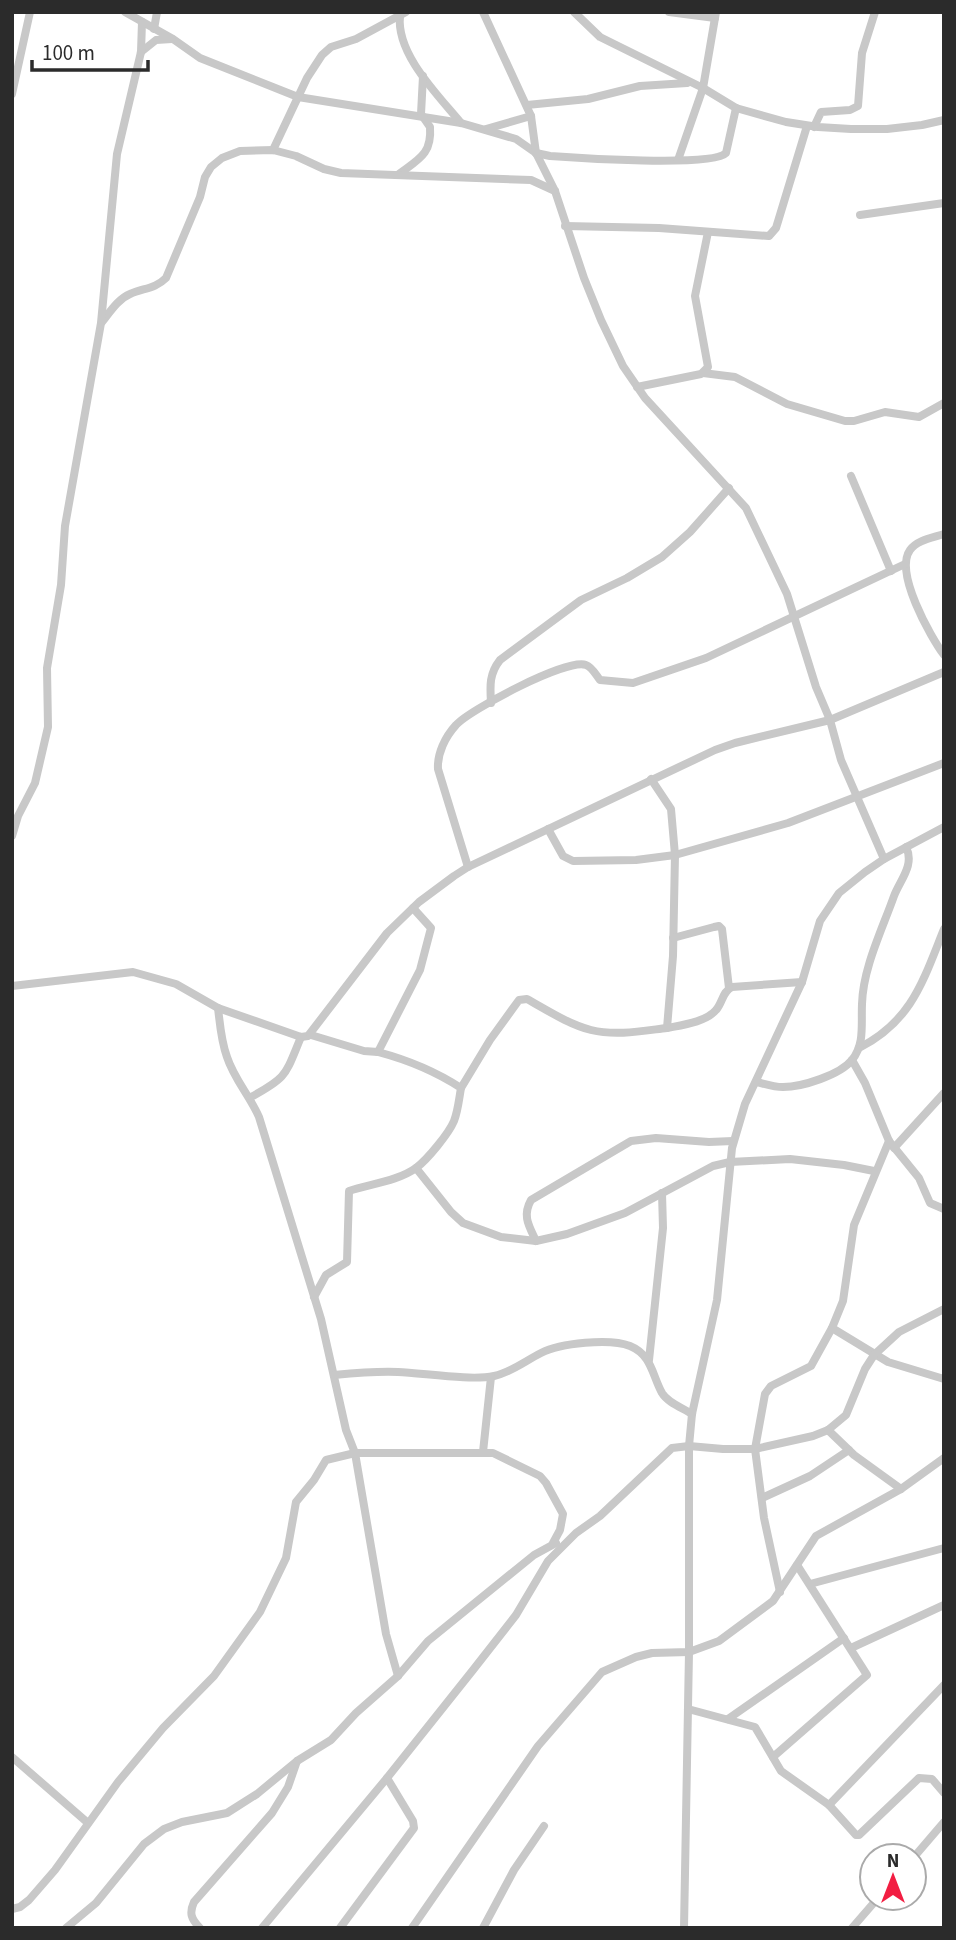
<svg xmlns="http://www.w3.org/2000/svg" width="956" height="1940" font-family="'Source Sans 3',sans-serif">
<rect width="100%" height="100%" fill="#fff"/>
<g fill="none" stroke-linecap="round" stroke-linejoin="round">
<g stroke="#c8c8c8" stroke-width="8">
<polyline points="125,12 173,39 200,58 298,97 461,123 516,139 536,153 555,191 584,278 601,320 623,366 645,398 746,508 787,594 816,687 830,720 841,760 884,859"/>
<polyline points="483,12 531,116 486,129"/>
<polyline points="574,12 600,37 703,88 736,108 786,122 818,127 851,129 887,129 922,125 944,120"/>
<polyline points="669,12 715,18"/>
<path d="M400,16C396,54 438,95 461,123"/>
<polyline points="154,29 157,12"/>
<polyline points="141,52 156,40 172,39"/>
<polyline points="12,94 30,12"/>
<polyline points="527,105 588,99 640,86 687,83"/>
<polyline points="531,116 536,153"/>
<polyline points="814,127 821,112 850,110 858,106 862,53 875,12"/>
<polyline points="273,150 307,78 322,55 331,47 356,39 406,12"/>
<path d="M536,153L550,156C576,158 713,167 726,153L736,108"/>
<polyline points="678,160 703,88 716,12"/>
<path d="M399,174C419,159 432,154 430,127L421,114L423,76"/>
<polyline points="860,215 944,203"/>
<polyline points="565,226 659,228 769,236 776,228 807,126"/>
<path d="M102,322C110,312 118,299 130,294C143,288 155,289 166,278L200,197L205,177L211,167L222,158L240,151L273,150L296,156L324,169L341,173L531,180L555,191"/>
<polyline points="703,373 735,377 787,404 845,421 854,421 885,412 919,417 944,403"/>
<polyline points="637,387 701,374 708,367 695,296 708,232"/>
<polyline points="851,476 891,571"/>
<path d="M944,534C932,538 917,540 910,550C894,572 930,636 944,655"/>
<path d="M491,703C490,686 489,674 500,660L581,600L627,578L662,557L690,532L729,488"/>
<path d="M651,779L671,809L675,855L673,956L667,1028C682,1025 706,1022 716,1010C723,1002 722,992 732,987L802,982"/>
<polyline points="548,829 563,856 573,861 636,860 675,855 788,823 944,763"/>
<polyline points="12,836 18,816 35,783 48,727 47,668 61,585 65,526 101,323 117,154 141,52 142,22"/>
<path d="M468,867L438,769C437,754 445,737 456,725C469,710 567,658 586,665C592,667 596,675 600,680L633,683L706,658L905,564"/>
<polyline points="673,938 714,927 719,926 722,929 729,988"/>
<polyline points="12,986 133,972 176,984 218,1008 301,1037 308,1036 387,933 419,902 454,876 468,867 715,750 735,743 830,720 944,672"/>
<path d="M218,1008C220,1024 221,1041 227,1057C234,1079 250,1096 259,1117L321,1319L346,1430L355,1453L386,1634L398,1676"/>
<polyline points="311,1035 364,1051 378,1052 420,970 431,928 413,908"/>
<path d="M859,1048C912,1021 923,981 944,929"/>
<polyline points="852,1060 865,1083 889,1141 919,1178 930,1203 944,1209"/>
<path d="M757,1082C765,1084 774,1087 783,1087C802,1087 840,1075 852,1060C865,1044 861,1024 862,1004C863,968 882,930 894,896C900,880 915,865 906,847"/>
<path d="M461,1088L490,1040L519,1000L527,999C547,1010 568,1024 591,1030C616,1036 642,1031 667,1028"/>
<path d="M251,1097C288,1077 285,1075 301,1037"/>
<polyline points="894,1148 944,1093"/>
<polyline points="416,1168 451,1212 463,1223 501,1237 536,1241 567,1234 625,1213 713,1166 730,1162 790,1159 844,1165 874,1171"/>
<path d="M536,1241C529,1226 522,1216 531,1200L631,1141L656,1138L709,1142L733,1141"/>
<path d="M314,1297L326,1275L347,1262L349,1191C370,1184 398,1181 416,1168C428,1159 449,1133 454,1121C458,1111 459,1099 461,1088C435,1071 408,1060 378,1052"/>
<polyline points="832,1328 888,1362 944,1379"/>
<polyline points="649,1360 663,1228 662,1193"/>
<path d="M334,1375C355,1373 377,1371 398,1372C423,1373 471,1381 494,1376C512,1372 525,1361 541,1353C560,1343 610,1338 630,1346C652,1355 652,1375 662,1393C668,1403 683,1408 692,1414"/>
<polyline points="828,1430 854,1455 901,1489"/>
<polyline points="483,1452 491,1377"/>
<polyline points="762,1498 810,1476 849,1450"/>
<polyline points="810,1584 944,1548"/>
<polyline points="780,1592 764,1518 755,1449 765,1394 771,1386 811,1366 832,1328 843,1301 854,1225 889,1141"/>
<polyline points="851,1648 944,1605"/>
<polyline points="688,1709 755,1727 781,1771 829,1805 856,1835 859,1835 919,1778 932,1779 944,1793"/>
<polyline points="728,1719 844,1638"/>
<polyline points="12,1757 88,1823"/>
<polyline points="773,1757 867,1675 797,1565"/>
<polyline points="829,1805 944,1685"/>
<polyline points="914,1857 944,1822"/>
<polyline points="12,1909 20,1907 29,1900 55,1870 118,1782 163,1728 214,1676 260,1612 286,1558 296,1502 314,1480 326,1460 355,1453 493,1453 540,1476 546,1483 563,1514 560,1530 553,1543"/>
<polyline points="66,1928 96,1903 144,1844 164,1829 182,1822 227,1813 257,1794 297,1761 331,1740 356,1713 398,1676 428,1641 534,1555 556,1543"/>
<path d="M200,1928C191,1919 189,1913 194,1902L272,1813L288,1787L297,1761"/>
<polyline points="262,1928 387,1778 473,1670 516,1615 548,1561 576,1533 600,1516 672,1448 689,1446 723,1449 755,1449 813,1436 828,1430 846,1415 865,1369 874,1355 899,1332 944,1309"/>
<polyline points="340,1928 414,1828 413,1821 387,1778"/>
<polyline points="412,1928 538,1746 602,1672 636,1657 652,1653 689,1652 719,1641 773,1601 816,1536 901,1489 944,1458"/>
<polyline points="483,1928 514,1870 544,1826"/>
<polyline points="684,1928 689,1652 689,1446 692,1414 717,1300 732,1148 745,1104 802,982 820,921 839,893 865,872 884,859 944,827"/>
<polyline points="852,1928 878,1898"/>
</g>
</g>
<rect width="956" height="1940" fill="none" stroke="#2b2b2b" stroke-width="28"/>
<g transform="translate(893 1877)"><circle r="33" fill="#ffffff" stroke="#aaaaaa" stroke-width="2"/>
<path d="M0-5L12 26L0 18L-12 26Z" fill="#f21e42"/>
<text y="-10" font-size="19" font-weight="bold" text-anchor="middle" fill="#2b2b2b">N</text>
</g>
<path d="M32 60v10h116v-10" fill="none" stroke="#2b2b2b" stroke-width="3.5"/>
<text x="42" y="60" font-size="21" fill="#2b2b2b" stroke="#ffffff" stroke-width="5" paint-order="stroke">100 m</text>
</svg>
